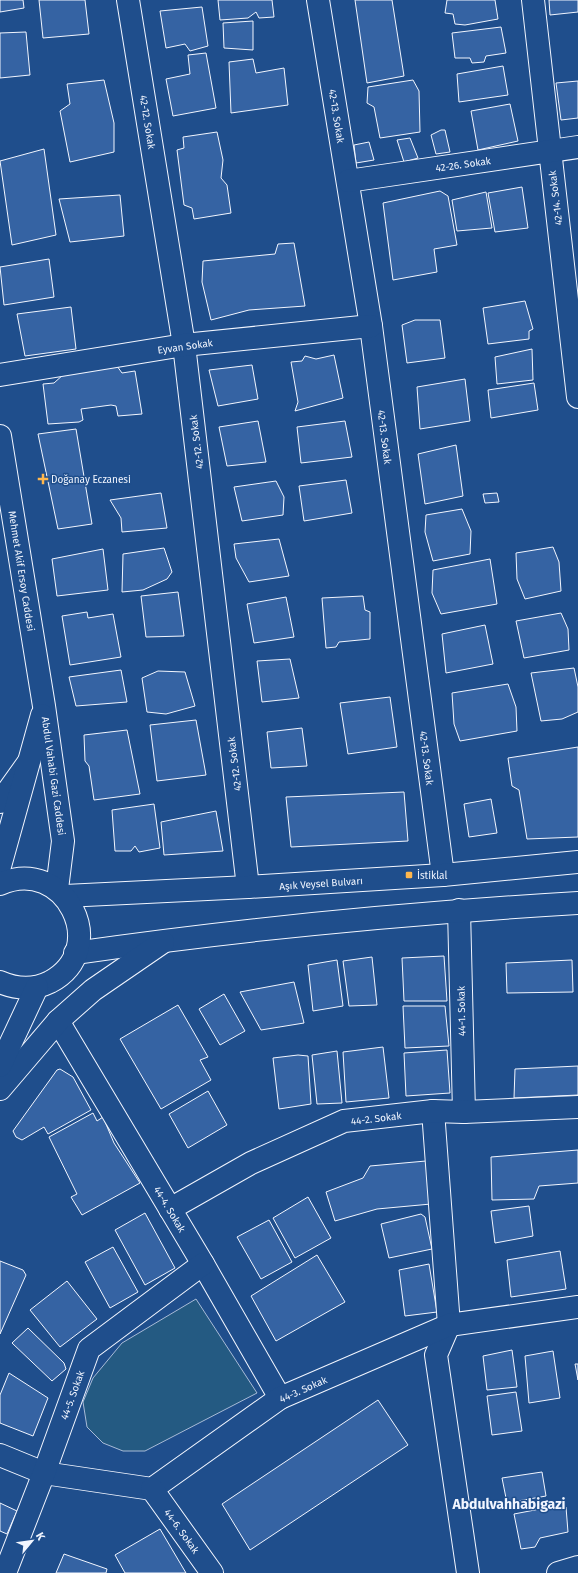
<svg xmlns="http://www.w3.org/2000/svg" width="578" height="1573" font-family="'Fira Sans',sans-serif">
<rect width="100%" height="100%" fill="#1f4e8c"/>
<polygon fill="#245a82" stroke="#a8bbd7" points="196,1299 257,1393 145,1451 123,1451 103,1443 87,1427 83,1402 93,1378 122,1343"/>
<g fill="#3563a3" stroke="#f2f6ff">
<polygon points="0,0 23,0 24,8 0,12"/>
<polygon points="39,0 85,0 89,34 43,38"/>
<polygon points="218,0 272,0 274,17 259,18 256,12 248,18 220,20"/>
<polygon points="355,0 392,0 404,76 367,83"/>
<polygon points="447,0 495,0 498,19 465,25 455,24 453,14 445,13"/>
<polygon points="549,0 578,0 578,12 550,15"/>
<polygon points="202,7 208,46 190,51 185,44 166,48 160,11"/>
<polygon points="253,21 253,50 224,48 223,23"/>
<polygon points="501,27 506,53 486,56 484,62 472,63 470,58 455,58 452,33"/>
<polygon points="26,32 30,75 0,78 0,33"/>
<polygon points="206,53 216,108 173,116 166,79 190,74 188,55"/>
<polygon points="253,59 256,73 284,68 288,105 231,113 229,62"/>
<polygon points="503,66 508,95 459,102 457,74"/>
<polygon points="104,80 114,123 114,152 70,162 60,111 70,104 67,84"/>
<polygon points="413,80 419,91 420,132 380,138 374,107 367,103 368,87"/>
<polygon points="578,81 578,118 561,120 556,83"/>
<polygon points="510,104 518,141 478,150 471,111"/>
<polygon points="441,130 445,130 450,152 436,154 431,135"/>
<polygon points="217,132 223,160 221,178 227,185 231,213 194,219 192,208 184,205 177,150 184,148 183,137"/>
<polygon points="410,138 418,158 404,162 397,140"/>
<polygon points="369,142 374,160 356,163 354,145"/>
<polygon points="44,149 56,235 12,245 0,161"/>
<polygon points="522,187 528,228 495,232 488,193"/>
<polygon points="440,191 448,196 457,245 434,249 437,272 393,280 383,203"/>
<polygon points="486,192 492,228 457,231 452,200"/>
<polygon points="120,195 124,236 70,242 59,199"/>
<polygon points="294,243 305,306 249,310 211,320 202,282 203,261 275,254 278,244"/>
<polygon points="49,259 54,297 4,305 0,267"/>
<polygon points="525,301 533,329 529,331 529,339 488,344 483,308"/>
<polygon points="71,307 76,349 25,356 17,314"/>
<polygon points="415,320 440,320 445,358 407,363 402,325"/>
<polygon points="532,349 533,380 497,384 495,357"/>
<polygon points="334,355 343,398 295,411 298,402 291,362 302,361 305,356 316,359"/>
<polygon points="252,365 258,399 218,406 209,370"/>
<polygon points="117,366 122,373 135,371 142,414 118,416 116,406 111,405 81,409 83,420 79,422 48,424 43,384 54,383 64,374"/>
<polygon points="465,379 470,421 420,429 417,387"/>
<polygon points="534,383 538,410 491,418 488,390"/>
<polygon points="258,421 266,462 227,466 219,427"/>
<polygon points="345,421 352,457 301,463 297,427"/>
<polygon points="76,429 92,524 58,529 38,434"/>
<polygon points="456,445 463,496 425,504 418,454"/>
<polygon points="346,480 352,513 304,521 299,486"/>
<polygon points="276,481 284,497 283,515 242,521 234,487"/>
<polygon points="161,493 167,528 122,532 121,518 110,500"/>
<polygon points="497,493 499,502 485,503 483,494"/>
<polygon points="462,509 471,531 470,554 433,561 425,532 426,515"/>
<polygon points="279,539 289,576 249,582 236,558 234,544"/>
<polygon points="553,547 559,562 561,591 525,599 517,579 516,553"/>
<polygon points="164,548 172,572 167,579 143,590 122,592 123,554"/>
<polygon points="103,549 108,590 57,596 52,559"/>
<polygon points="490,559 497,604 441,614 432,593 433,570"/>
<polygon points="178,592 184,636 146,637 141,596"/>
<polygon points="363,596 365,610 370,612 370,639 339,642 336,647 326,648 322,598"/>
<polygon points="286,597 294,637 254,643 247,604"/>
<polygon points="87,612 88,618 113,614 121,657 70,665 62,616"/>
<polygon points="561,613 568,629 569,650 524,658 516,621"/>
<polygon points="485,625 493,664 446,673 442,634"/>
<polygon points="290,659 299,698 262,702 257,661"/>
<polygon points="574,668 578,687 578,712 562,719 541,721 531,673"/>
<polygon points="121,670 127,702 76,706 69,677"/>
<polygon points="158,671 185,672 195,706 166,714 147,712 142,678"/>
<polygon points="508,684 516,707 517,731 460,741 454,724 452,693"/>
<polygon points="390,697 397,747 348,754 340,703"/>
<polygon points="196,720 206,775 157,781 150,725"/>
<polygon points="302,728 307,766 271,768 267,732"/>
<polygon points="127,730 140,794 94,800 89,766 85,761 84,735"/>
<polygon points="578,747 578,837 527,839 519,790 512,786 508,758"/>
<polygon points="404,792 408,841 291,847 286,797"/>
<polygon points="491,799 497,833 469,837 464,804"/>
<polygon points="154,804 160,848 139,852 135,846 131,851 115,851 112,810"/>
<polygon points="216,811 223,851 164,855 161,822"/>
<polygon points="444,956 447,1001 404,1001 402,958"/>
<polygon points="372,957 377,1005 349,1006 343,961"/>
<polygon points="337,960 343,1006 313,1011 308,965"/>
<polygon points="572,960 573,992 507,993 506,963"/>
<polygon points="294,982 304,1023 261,1030 240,992"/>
<polygon points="224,994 245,1031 220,1045 199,1009"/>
<polygon points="178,1005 208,1057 200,1060 211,1080 161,1109 120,1039"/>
<polygon points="403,1006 445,1006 449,1046 405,1048"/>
<polygon points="383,1047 389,1098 346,1102 343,1052"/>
<polygon points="447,1050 450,1093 406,1096 404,1053"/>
<polygon points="337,1051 342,1103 317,1104 312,1055"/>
<polygon points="298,1055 308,1056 311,1104 279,1109 273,1058"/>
<polygon points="578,1066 578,1095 514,1098 515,1069"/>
<polygon points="60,1069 73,1077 91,1110 48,1134 44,1127 22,1140 16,1137 13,1131 57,1070"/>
<polygon points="208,1091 227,1125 188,1148 169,1114"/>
<polygon points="93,1113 97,1121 103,1117 114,1143 140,1183 82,1215 71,1197 77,1194 49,1137"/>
<polygon points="578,1150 578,1183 539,1186 534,1199 492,1200 491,1157"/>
<polygon points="426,1161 431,1204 377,1209 335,1221 326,1192 363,1178 370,1166"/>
<polygon points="308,1197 331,1238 295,1258 273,1218"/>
<polygon points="529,1206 533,1236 495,1243 491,1211"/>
<polygon points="145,1213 175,1268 145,1285 115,1230"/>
<polygon points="421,1214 425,1217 432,1249 389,1258 381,1224"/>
<polygon points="269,1220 292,1262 261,1279 237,1237"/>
<polygon points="113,1247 138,1292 110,1308 85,1262"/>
<polygon points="560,1251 566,1289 511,1297 507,1260"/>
<polygon points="317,1255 345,1302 276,1341 251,1296"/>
<polygon points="0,1261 23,1270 26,1275 0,1334"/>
<polygon points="429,1264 437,1312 405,1316 399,1270"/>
<polygon points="67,1281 97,1319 60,1347 30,1310"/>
<polygon points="28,1328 64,1363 66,1369 52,1381 12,1343"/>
<polygon points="512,1350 517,1387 487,1390 483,1356"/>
<polygon points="553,1351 560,1398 529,1403 525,1356"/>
<polygon points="575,1364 578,1364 578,1380"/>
<polygon points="9,1373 48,1398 33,1436 0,1423 0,1395"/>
<polygon points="516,1392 522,1431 492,1435 487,1396"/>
<polygon points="378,1400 408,1445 250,1550 222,1504"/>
<polygon points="542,1472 546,1496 507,1503 502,1478"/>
<polygon points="0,1503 17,1511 7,1534 0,1531"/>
<polygon points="561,1505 566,1507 568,1532 540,1538 535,1547 521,1549 514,1514"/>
<polygon points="160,1529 186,1573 125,1573 115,1555"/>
<polygon points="64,1554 107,1569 106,1573 56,1573"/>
</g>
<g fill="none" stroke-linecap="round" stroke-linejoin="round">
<defs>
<g id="street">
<polyline points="128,0 184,345 248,887"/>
<polyline points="318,0 371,326 443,875"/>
<polyline points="533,0 578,397"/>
<polyline points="348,181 578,147"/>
<polyline points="0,375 184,345 371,326"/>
<polyline points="459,910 464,1112"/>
<polyline points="58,1021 203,1264 280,1398"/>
<polyline points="433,1111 449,1325 436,1355 468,1573"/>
<polyline points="170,1209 251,1163 344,1121 433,1111 464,1112 578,1107"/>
<polyline points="0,1455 44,1473 152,1489 280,1398 449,1325 578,1307"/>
<polyline points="152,1489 212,1573"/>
<polyline points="5,1573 44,1473 89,1349 203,1264"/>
<polyline points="558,1573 578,1567"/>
</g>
<g id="secondary">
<polyline points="0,802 28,763"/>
<polyline points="65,896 248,887 443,875 578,862"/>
<path d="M75,953C242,929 410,913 578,903"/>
<polyline points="0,1089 58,1021 93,990 163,942"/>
</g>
<g id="primary">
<polyline points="0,436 44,706 63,841 57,889"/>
<polyline points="0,866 42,715"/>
<path d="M0,884C65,855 112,949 50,982C34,990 16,989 0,982"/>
<polyline points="0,1066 37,987"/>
</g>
</defs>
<use href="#street" stroke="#f2f6ff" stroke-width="24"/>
<use href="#secondary" stroke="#f2f6ff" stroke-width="24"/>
<use href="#primary" stroke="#f2f6ff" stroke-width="24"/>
<use href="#street" stroke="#1f4e8c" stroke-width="22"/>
<use href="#secondary" stroke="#1f4e8c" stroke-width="22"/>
<use href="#primary" stroke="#1f4e8c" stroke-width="22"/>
</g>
<g fill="#ffb74d" stroke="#1f4e8c" stroke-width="1.5">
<path d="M41 473h4v4h4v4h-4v4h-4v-4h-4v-4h4z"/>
<rect x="405" y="871" width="8" height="8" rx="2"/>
</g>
<g text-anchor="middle" stroke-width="3" stroke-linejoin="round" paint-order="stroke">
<g font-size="10" fill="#f2f6ff" stroke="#1f4e8c">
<text transform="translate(337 116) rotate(81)" y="4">42-13. Sokak</text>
<text transform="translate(148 122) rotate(81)" y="4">42-12. Sokak</text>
<text transform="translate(463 164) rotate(-8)" y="4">42-26. Sokak</text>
<text transform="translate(555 198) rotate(-97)" y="4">42-14. Sokak</text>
<text transform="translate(185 346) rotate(-8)" y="4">Eyvan Sokak</text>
<text transform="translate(385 437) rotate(83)" y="4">42-13. Sokak</text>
<text transform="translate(196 442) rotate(-97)" y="4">42-12. Sokak</text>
<text transform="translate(22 571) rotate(81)" y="4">Mehmet Akif Ersoy Caddesi</text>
<text transform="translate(427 758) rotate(83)" y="4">42-13. Sokak</text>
<text transform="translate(234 764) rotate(-97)" y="4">42-12. Sokak</text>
<text transform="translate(54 776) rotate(82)" y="4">Abdul Vahabi Gazi Caddesi</text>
<text transform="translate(321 883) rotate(-4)" y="4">Aşık Veysel Bulvarı</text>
<text transform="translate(461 1011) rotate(-91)" y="4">44-1. Sokak</text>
<text transform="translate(376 1118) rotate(-7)" y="4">44-2. Sokak</text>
<text transform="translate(170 1209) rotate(59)" y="4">44-4. Sokak</text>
<text transform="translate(303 1389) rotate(-24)" y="4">44-3. Sokak</text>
<text transform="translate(72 1395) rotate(-70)" y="4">44-5. Sokak</text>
<text transform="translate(182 1531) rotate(54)" y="4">44-6. Sokak</text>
</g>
<g font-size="10" fill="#f2f6ff" stroke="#1f4e8c" text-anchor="start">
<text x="51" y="483">Doğanay Eczanesi</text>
<text x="417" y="879">İstiklal</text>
</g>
<g font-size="14" font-weight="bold" fill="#f2f6ff" stroke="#1f4e8c">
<text x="509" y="1509">Abdulvahhabigazi</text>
</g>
</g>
<g transform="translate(32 1541) rotate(61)" stroke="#1f4e8c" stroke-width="3" paint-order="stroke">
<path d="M0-3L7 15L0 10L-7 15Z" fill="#f2f6ff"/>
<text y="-6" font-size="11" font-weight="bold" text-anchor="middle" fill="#f2f6ff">K</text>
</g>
</svg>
